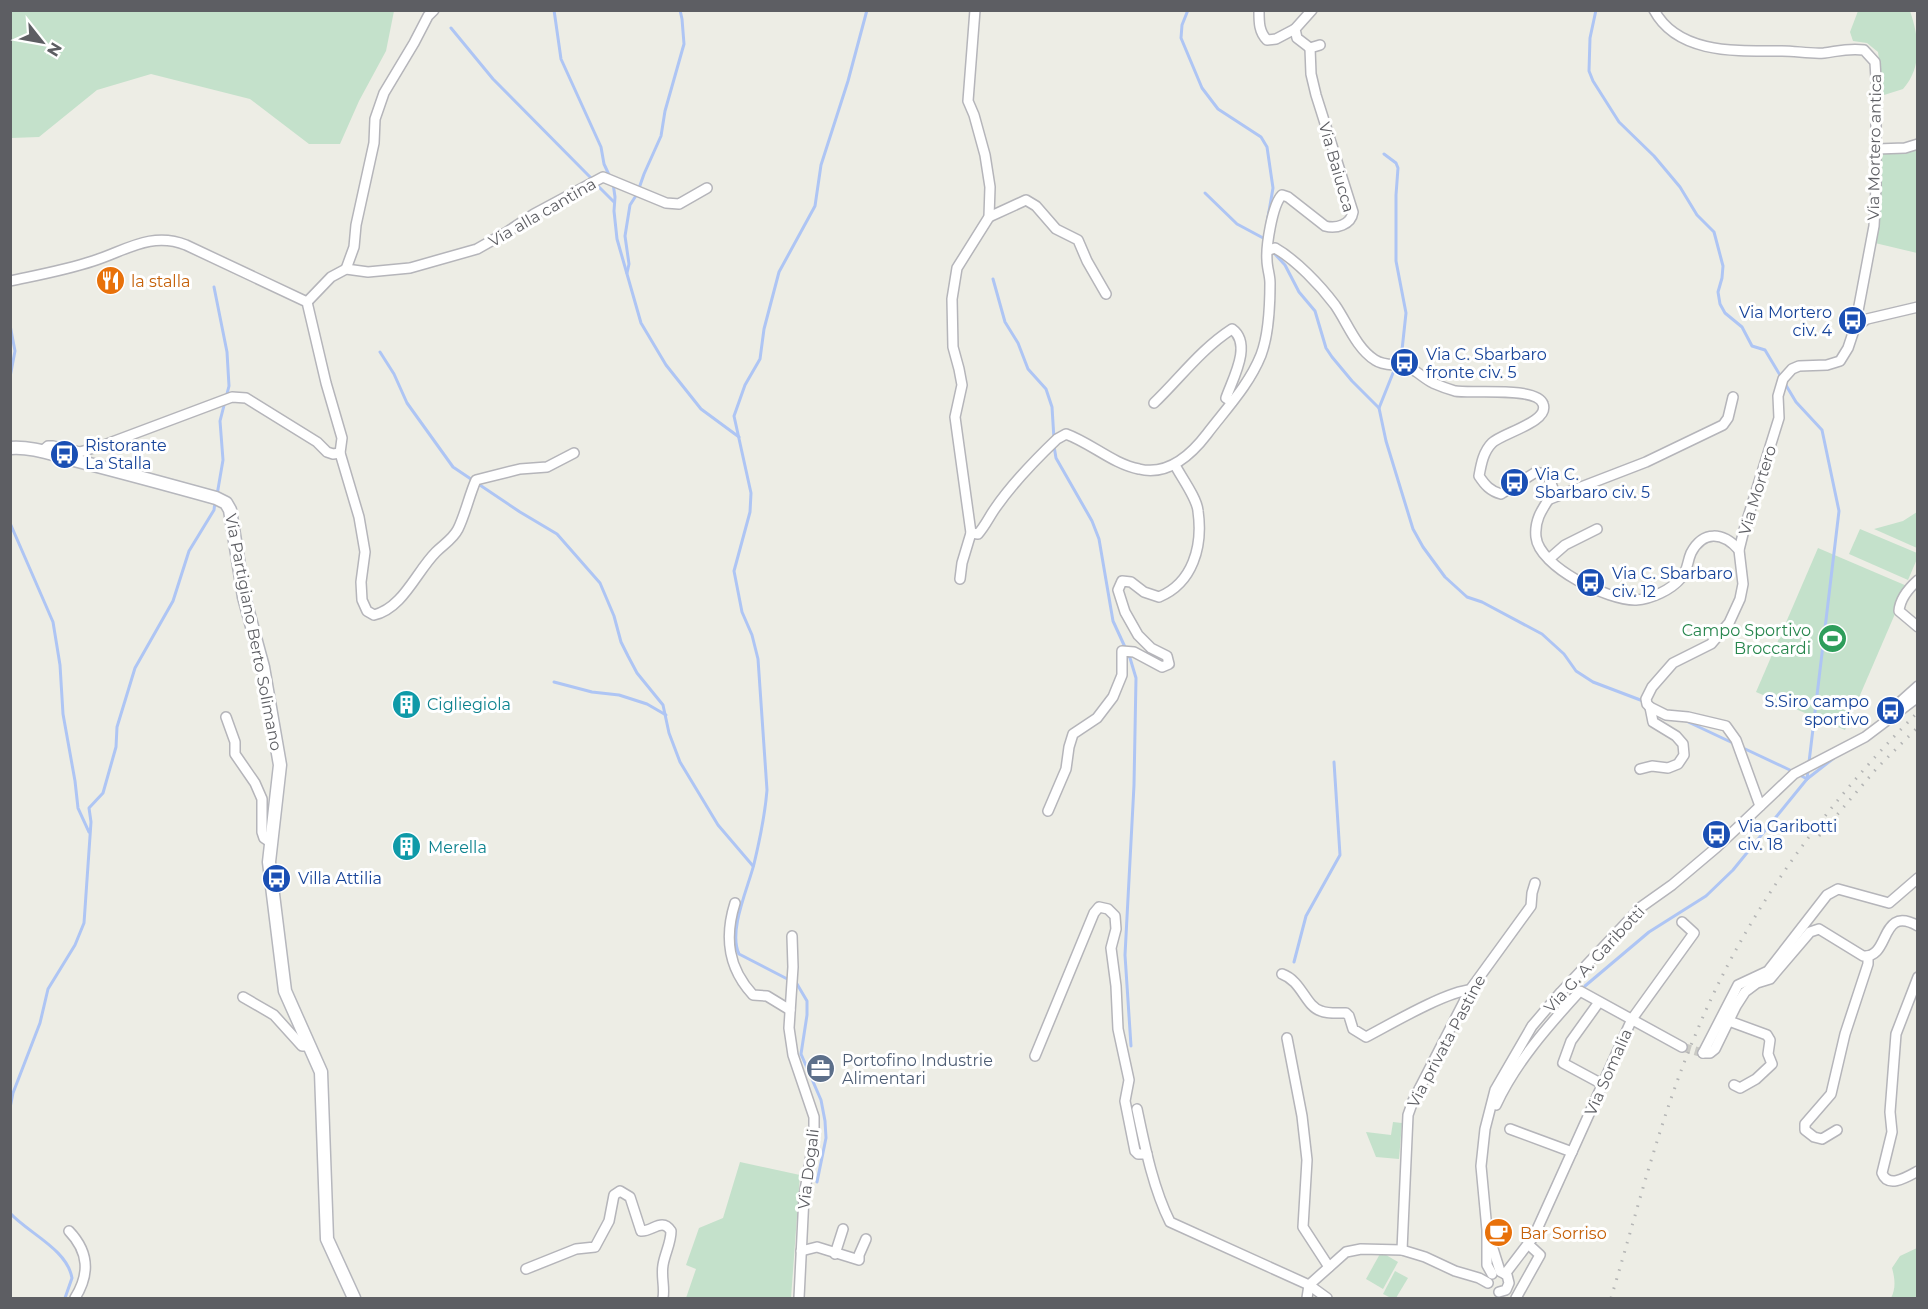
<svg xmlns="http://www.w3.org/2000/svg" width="1928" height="1309" font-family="Montserrat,sans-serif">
<rect width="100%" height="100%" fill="#edede5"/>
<g fill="#c4e1cb">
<polygon points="10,11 11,10 394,11 386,51 359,101 340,144 309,144 250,99 151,74 97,90 39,137 11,138"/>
<path d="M1858,11H1910C1919,37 1923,67 1903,89L1884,95C1880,86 1880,63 1878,52L1867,43L1853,41L1850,32Z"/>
<polygon points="1917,150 1917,253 1875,243 1879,159 1883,153"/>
<polygon points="1917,512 1917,548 1874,529 1903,521"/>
<polygon points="1860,529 1917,553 1917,559 1908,580 1849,554"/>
<polygon points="1818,548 1907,586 1845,730 1756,692"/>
<polygon points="1393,1122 1402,1123 1399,1159 1376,1157 1366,1132 1391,1135"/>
<polygon points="740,1162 800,1175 791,1298 686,1298 696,1269 686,1265 699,1228 723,1218"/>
<path d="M1917,1248V1298H1891C1896,1288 1895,1279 1892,1268L1900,1256Z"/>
<polygon points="1381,1252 1398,1262 1383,1289 1366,1279"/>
<polygon points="1395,1271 1408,1278 1396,1298 1391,1298 1383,1294"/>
</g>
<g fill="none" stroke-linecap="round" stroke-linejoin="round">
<g stroke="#aec5f4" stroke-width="3">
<polyline points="554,10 561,59 601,147 604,164 610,177"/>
<polyline points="1188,10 1182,25 1181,38 1202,88 1218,109 1261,137 1267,147 1273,188 1267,223"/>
<polyline points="1596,10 1590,38 1589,71 1593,81 1619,122 1654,156 1680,187 1697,215 1714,232 1723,266 1722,278 1718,292 1720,304 1725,313 1742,327 1752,346 1765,350 1796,402 1822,430 1839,511 1807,779"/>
<polyline points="451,28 493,79 592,179"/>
<polyline points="1384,154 1396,163 1398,168 1396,195 1396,261 1406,313 1402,350 1397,362"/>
<polyline points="613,183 615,197 614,211 617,239 641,323 666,365 701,409 739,437"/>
<polyline points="596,184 614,202"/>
<polyline points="1205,193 1237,224 1265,239"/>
<polyline points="1273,252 1285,265 1299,292 1315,311 1326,348 1332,357 1352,381 1379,408 1386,441 1413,529 1423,547 1445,577 1467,597 1482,602 1542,634 1564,654 1576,671 1593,682 1643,701"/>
<polyline points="627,273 629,264 625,236 630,205 637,194 644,174 661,136 665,111 684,44 682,19 680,10"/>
<polyline points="993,279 1005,322 1018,343 1028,369 1046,389 1052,407 1054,439"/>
<polyline points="214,287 227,352 229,386 220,421 223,460 217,495"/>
<polyline points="10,325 15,351 10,377"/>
<polyline points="380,352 394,374 407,403 453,467 520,512 557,534 600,583 614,616 621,642 628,656 637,673 663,705 669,733 680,762 718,825 753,866"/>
<polyline points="1379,408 1395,368"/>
<polyline points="1054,446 1056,458 1092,521 1099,539 1113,621 1130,658 1136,678 1134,785 1125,955 1131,1046"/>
<polyline points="10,523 53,622 60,665 63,714 75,781 78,808 89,832"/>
<polyline points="554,682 592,692 619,695 647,704 666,715"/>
<polyline points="1684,720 1735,744"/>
<polyline points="1741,747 1792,771"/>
<polyline points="1798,774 1807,779"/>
<polyline points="1294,962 1306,916 1340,855 1334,762"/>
<polyline points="1585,986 1649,932 1706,896 1733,870 1807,779 1834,758"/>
<polyline points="10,1108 13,1093 40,1023 48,989 75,945 84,923 91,822 89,808 103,793 116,747 117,727 135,668 173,601 189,551 214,510 215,502"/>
<path d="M817,1182L826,1138L825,1121L821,1100L801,1054L807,1015V1001L797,984L739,954C728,931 748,888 754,864C760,839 765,815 767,790L758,659L752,635L742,612L734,571L750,512L751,493L734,416L745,385L760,359L764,329L779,272L815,206L821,165L848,81L867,10"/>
<path d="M10,1213C28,1233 67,1249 72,1278L65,1298"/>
</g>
<polyline stroke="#c9c9c4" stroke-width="9" stroke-dasharray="9 4.5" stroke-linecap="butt" points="1682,1047 1703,1053"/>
<defs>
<g id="street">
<path d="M1654,10C1678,55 1739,51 1782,51C1796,51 1810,54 1824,53C1839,51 1848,48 1864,50L1875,62L1876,79V187L1874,226L1855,327L1848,348L1840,361L1827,365L1799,366L1792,369L1783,379L1778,396L1779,418L1744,530L1739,550L1743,584L1740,599L1729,623L1711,644L1673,663L1652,687L1646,699L1647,704L1650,707L1666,715L1688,717L1726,726L1736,740L1760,806"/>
<path d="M1259,12C1259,22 1259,32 1267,40L1276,39L1295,29"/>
<polyline points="1310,48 1297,38 1295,29 1312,10"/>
<polyline points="1877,149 1905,148 1918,144"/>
<polyline points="989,217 1026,200 1036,206 1056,229 1078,240 1087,261 1106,294"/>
<path d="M1269,250L1275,248C1296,260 1320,285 1335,305C1347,322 1356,348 1375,360C1385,367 1399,363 1410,368C1418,372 1425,379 1433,383C1440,386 1448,389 1455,391C1471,394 1537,386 1543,404C1550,422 1502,433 1492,443C1483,452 1481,465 1479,476C1485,485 1490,491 1501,494L1536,472L1548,475L1554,491C1544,507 1534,518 1536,537C1539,567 1609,601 1636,600C1651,599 1671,590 1681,578C1688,571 1687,562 1691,553C1703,530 1723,532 1739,550"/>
<polyline points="346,269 354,247 356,225 374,143 375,119 384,93 414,43 428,16 434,10"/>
<path d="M10,281C38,275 66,270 93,261C125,251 151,231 186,245L307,302L326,383L342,438L340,453L359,517L365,552L361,582L362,600L367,611L374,615C403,608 416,572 436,552C444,544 453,539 458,529C465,515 469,496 476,480L520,469L547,467L574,453"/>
<polyline points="307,302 331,277 346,269 368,272 410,268 477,249 507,232 534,214 603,177 666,203 679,204 707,188"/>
<polyline points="1855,327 1867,319 1918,307"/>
<path d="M1154,403C1180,378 1201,349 1232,329C1253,344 1232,380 1226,398L1232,402"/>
<polyline points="41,452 48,446 53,446 80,452 104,445 232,397 246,398 317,442 327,452 333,454 340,453"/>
<polyline points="1550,499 1646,462 1723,425 1728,418 1733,397"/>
<path d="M971,533L978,534C985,526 988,519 994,510C1011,485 1035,460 1057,439L1066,434C1091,443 1113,464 1139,469C1168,476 1191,455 1207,434C1226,409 1249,385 1261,355C1269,334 1270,305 1270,283C1270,275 1267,268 1267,260C1266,247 1272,205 1282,195L1288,197L1325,226C1336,229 1351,225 1353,212L1316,95L1311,74L1310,48L1320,45"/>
<polyline points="1549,559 1565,545 1597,529"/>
<polyline points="960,579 962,563 971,533 955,417 962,385 959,369 953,347 952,299 957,268 989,217 990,187 985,155 974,115 968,101 975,10"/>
<path d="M1918,580C1909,588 1900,598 1899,611L1918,627"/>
<polyline points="1895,714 1899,703 1918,686"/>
<polyline points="226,717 235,742 235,754 255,783 262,799 262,832 264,838 270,842"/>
<polyline points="1640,769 1652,766 1668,768 1678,764 1684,755 1683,744 1676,736 1653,722 1650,707"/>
<path d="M1048,811L1066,769L1069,747L1073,734L1097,718L1113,697L1122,675V651L1134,652L1162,667L1169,664L1167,656L1151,648L1138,635L1125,612L1118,590L1122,581L1131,582L1144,592L1159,597C1193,583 1203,546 1198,511C1197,498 1181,477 1175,465"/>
<path d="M735,903C724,938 728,968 753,995L767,996L790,1010"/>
<polyline points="792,936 793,967 789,1028 793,1055 814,1117 814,1138 804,1196 799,1298"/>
<path d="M1282,974C1302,981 1305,1006 1321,1011C1328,1014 1338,1013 1346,1013L1349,1016L1353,1029L1366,1037C1389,1025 1447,991 1470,990"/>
<path d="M1918,977L1896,1034L1890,1112L1892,1132L1882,1173C1888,1189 1907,1177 1918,1171"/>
<polyline points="243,997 274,1015 302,1046 310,1046"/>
<polyline points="1599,1002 1571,1041 1563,1063 1602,1084"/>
<polyline points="1729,1021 1767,1035 1770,1040 1768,1054 1772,1064 1756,1079 1740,1088 1734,1085"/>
<polyline points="1287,1038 1302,1116 1307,1160 1303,1227 1329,1267"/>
<polyline points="1703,1053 1738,985 1768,971 1827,895 1838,889 1889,903 1918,878"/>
<path d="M1703,1053H1710L1715,1049L1736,1006L1745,992L1757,983L1770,979L1810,932L1819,929L1863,956C1891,959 1879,904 1918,926"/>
<polyline points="1035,1056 1094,913 1099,907 1108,909 1115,916 1116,929 1111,948 1116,986 1118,1029 1129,1080 1125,1101 1135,1151 1138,1154 1147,1154"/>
<path d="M1496,1105C1516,1062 1548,1026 1580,991L1682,1047"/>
<path d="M1137,1109C1145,1147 1153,1188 1170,1222L1309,1285L1327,1298"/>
<polyline points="1510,1129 1572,1152"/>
<polyline points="1837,1130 1822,1139 1814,1137 1805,1130 1805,1124 1831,1094 1845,1034 1868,964 1868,956"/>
<path d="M69,1231C89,1252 90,1274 75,1298"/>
<polyline points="1490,1239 1500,1271"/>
<polyline points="1402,1250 1408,1115 1413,1101 1470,990 1531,906 1532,893 1535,883"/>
<polyline points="801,1251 817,1247 859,1260 859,1255 866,1239"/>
<polyline points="835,1254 843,1229"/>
<path d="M526,1269L576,1249L595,1247L609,1221L614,1195L620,1191L630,1197L641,1231C652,1232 662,1217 671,1231C671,1243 665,1253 663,1265C661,1277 665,1287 663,1298"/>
<polyline points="1492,1274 1487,1265 1487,1230 1481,1166 1485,1129 1495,1090 1532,1026 1561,992 1641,907 1672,885 1717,847 1794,774 1865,737 1918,697"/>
<polyline points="1505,1274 1534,1236 1632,1019 1694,933 1682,922"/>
<polyline points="1499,1292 1506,1290 1509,1283 1507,1275 1501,1272"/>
<polyline points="1307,1298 1309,1285 1346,1252 1361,1249 1402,1250 1425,1257 1455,1271 1479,1278 1488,1283"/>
<polyline points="1516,1298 1540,1255 1528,1244"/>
</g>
<path id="secondary" d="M10,448C31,446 54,455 74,460C121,472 169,485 216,498L226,503L230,510L244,597L263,667L280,765L269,862L285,991L321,1072L327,1239L354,1298"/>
</defs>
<use href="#street" stroke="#b5b5ba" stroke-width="12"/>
<use href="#secondary" stroke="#b6b7bd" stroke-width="15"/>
<use href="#street" stroke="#fff" stroke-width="9"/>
<use href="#secondary" stroke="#fff" stroke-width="12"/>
<g stroke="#b4b5b5" stroke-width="3" stroke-dasharray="1.5 8" stroke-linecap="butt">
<polyline points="1819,836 1877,768 1918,727"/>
<path d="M1611,1298C1638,1209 1660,1117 1697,1031C1747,910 1826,804 1918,712"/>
</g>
</g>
<defs>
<symbol id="restaurant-disc" viewBox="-11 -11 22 22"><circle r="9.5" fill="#e8710a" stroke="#fff"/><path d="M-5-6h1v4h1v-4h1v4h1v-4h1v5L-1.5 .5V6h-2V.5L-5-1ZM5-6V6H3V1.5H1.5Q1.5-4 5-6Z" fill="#fff"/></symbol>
<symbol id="bus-disc" viewBox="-11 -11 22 22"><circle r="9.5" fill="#1a4fb4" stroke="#fff"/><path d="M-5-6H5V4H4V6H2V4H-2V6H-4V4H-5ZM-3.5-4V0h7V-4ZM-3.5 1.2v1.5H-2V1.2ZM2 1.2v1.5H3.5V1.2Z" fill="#fff"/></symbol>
<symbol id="stadium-disc" viewBox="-11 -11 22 22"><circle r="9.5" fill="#2e9e5b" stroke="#fff"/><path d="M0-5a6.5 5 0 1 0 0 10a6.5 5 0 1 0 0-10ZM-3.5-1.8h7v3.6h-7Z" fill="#fff"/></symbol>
<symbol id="building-disc" viewBox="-11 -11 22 22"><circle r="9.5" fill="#0f9aa8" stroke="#fff"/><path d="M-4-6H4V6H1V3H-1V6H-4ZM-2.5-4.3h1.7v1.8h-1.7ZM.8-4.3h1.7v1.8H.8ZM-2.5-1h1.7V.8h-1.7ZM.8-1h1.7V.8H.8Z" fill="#fff"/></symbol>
<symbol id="office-disc" viewBox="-11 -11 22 22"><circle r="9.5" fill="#5c6f8a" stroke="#fff"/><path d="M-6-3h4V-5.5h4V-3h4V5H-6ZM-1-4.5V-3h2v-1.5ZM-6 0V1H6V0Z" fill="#fff"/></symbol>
<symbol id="cafe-disc" viewBox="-11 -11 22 22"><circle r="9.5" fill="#e8710a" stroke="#fff"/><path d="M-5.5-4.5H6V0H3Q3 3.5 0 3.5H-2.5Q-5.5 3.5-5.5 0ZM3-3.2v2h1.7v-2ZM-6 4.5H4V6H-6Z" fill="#fff"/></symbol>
</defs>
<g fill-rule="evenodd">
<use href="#restaurant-disc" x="94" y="264" width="33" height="33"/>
<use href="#bus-disc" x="1836" y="304" width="33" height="33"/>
<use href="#bus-disc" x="1388" y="346" width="33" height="33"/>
<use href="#bus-disc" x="48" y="438" width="33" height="33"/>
<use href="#bus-disc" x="1498" y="466" width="33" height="33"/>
<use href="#bus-disc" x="1574" y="566" width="33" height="33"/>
<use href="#stadium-disc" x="1816" y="622" width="33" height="33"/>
<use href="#building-disc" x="390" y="688" width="33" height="33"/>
<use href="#bus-disc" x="1874" y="694" width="33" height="33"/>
<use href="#bus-disc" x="1700" y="818" width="33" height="33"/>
<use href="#building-disc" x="390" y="830" width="33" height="33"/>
<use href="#bus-disc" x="260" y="862" width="33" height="33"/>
<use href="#office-disc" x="804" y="1052" width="33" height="33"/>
<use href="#cafe-disc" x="1482" y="1216" width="33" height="33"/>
</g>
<g text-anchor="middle" stroke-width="6" stroke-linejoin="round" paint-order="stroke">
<g font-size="16" fill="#5d5e63" stroke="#fff">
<text transform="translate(1874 147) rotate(-89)" y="6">Via Mortero antica</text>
<text transform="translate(1337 167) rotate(74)" y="6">Via Baiucca</text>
<text transform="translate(542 212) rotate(-30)" y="6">Via alla cantina</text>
<text transform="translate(1757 490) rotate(-73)" y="6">Via Mortero</text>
<text transform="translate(254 632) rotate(79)" y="6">Via Partigiano Berto Solimano</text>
<text transform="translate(1594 959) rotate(-47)" y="6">Via G. A. Garibotti</text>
<text transform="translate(1446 1041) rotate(-62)" y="6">Via privata Pastine</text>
<text transform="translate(1608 1072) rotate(-66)" y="6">Via Somalia</text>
<text transform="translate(808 1169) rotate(-83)" y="6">Via Dogali</text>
</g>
<g font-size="16" fill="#c56008" stroke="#fff" text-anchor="start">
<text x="131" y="287">la stalla</text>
<text x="1520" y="1239">Bar Sorriso</text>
</g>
<g font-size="16" fill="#164399" stroke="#fff" text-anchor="start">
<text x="1832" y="318" text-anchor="end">Via Mortero<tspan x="1832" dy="18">civ. 4</tspan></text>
<text x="1426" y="360">Via C. Sbarbaro<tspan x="1426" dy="18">fronte civ. 5</tspan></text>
<text x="85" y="451">Ristorante<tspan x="85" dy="18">La Stalla</tspan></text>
<text x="1535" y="480">Via C.<tspan x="1535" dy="18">Sbarbaro civ. 5</tspan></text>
<text x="1612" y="579">Via C. Sbarbaro<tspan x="1612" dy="18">civ. 12</tspan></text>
<text x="1869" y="707" text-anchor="end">S.Siro campo<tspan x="1869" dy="18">sportivo</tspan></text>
<text x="1738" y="832">Via Garibotti<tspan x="1738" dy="18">civ. 18</tspan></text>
<text x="298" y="884">Villa Attilia</text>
</g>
<g font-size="16" fill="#27864d" stroke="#fff" text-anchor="end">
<text x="1811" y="636">Campo Sportivo<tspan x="1811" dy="18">Broccardi</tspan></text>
</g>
<g font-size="16" fill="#0d838f" stroke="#fff" text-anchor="start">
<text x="427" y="710">Cigliegiola</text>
<text x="428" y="853">Merella</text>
</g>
<g font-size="16" fill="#4e5e75" stroke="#fff" text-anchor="start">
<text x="842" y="1066">Portofino Industrie<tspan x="842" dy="18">Alimentari</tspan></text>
</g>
</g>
<rect width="1928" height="1309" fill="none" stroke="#5d5e63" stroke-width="24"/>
<g transform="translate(42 42) rotate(121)" stroke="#ffffff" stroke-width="4.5" paint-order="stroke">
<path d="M0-4.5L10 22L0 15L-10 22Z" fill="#5d5e63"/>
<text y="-9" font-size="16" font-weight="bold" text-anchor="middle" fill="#5d5e63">N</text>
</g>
</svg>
